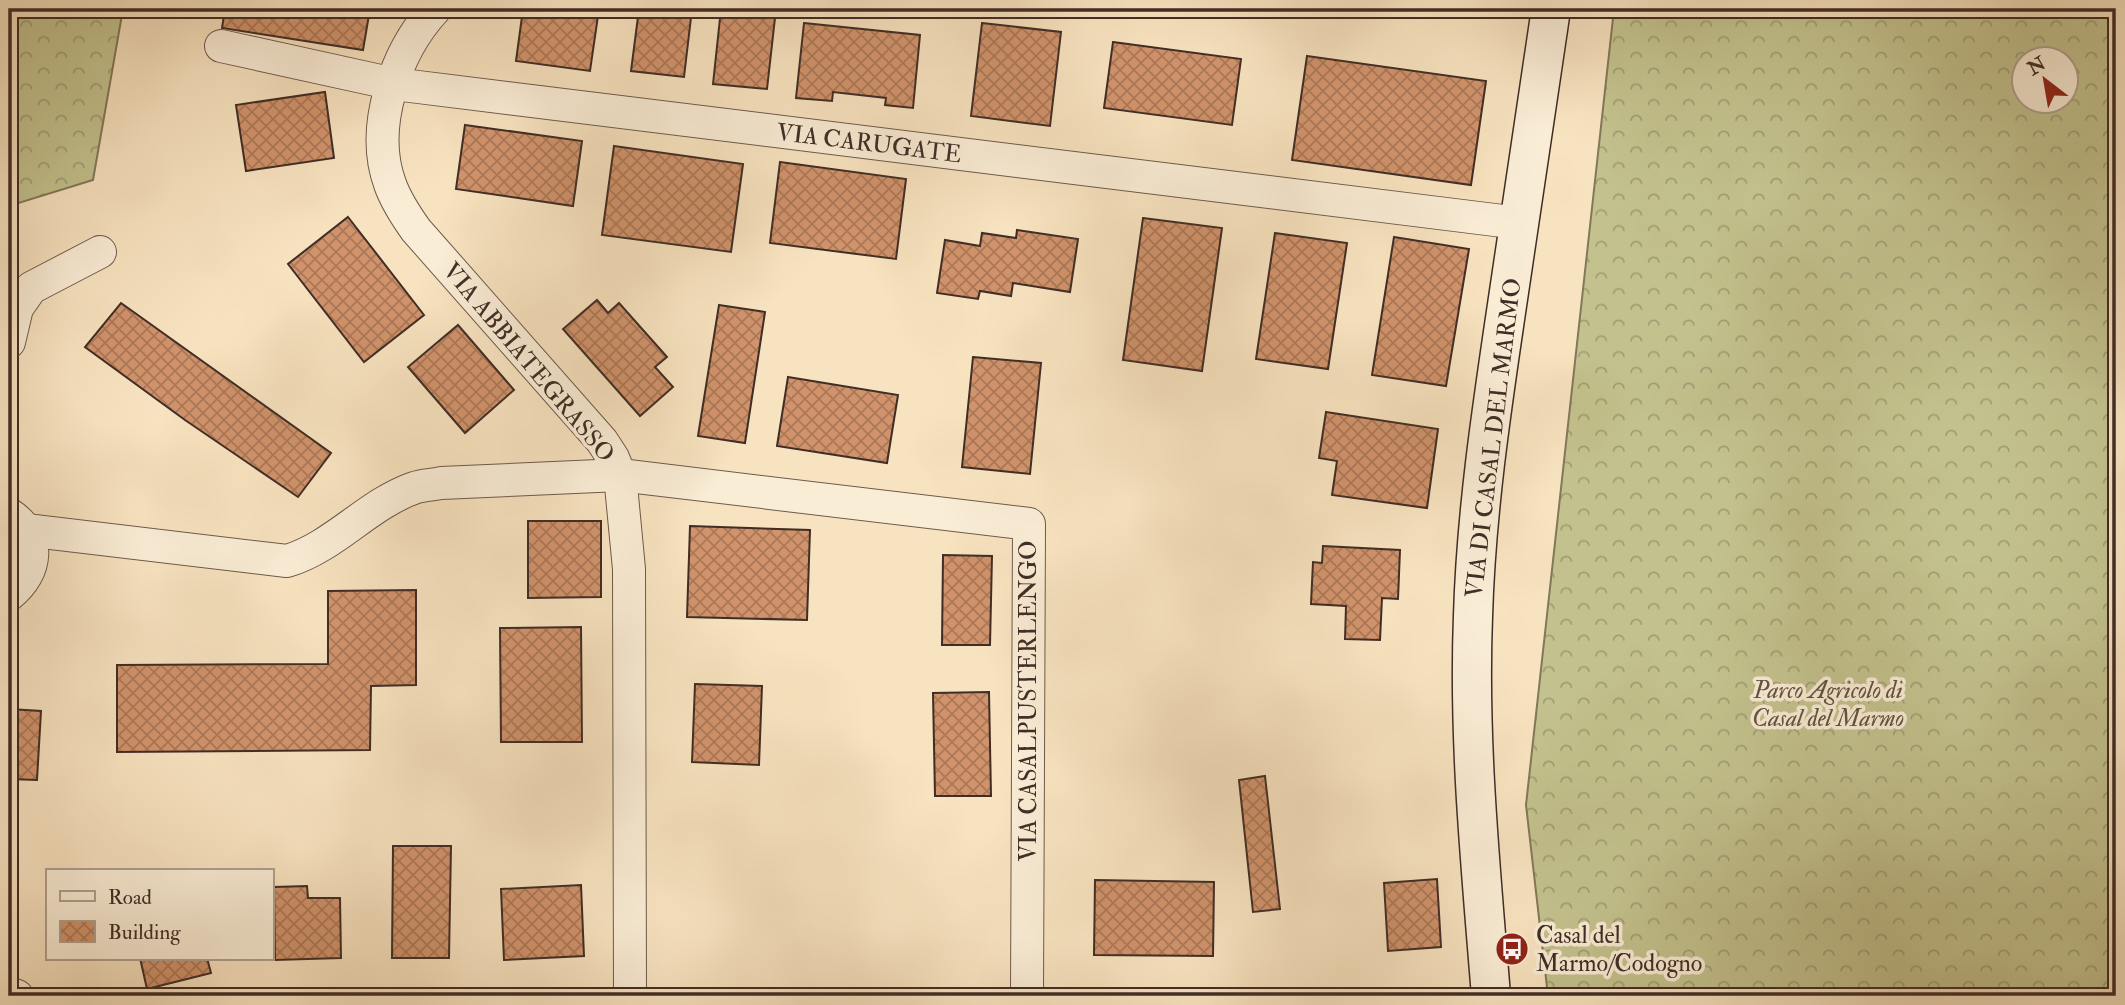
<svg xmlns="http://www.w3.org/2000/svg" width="2125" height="1005" font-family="'IM FELL Double Pica',serif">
<defs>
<pattern id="forest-crowns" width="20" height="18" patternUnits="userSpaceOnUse" patternTransform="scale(1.75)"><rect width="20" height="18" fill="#c3c28e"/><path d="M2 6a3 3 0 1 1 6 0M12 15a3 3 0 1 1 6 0" fill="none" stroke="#a09e74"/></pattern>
<pattern id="building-cross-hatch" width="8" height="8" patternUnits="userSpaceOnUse" patternTransform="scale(1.75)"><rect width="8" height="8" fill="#d1936b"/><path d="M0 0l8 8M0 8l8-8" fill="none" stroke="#ab7858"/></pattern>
</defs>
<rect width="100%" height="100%" fill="#f8e3c0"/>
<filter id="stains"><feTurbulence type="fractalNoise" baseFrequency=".00286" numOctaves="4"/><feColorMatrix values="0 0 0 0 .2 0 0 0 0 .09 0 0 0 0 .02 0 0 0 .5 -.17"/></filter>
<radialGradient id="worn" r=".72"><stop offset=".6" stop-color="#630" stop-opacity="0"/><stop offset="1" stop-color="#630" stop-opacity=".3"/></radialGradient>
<g fill="url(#forest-crowns)" stroke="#82785a" stroke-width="2" fill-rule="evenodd">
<polygon points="9,9 123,9 93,180 9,206"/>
<path d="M1614,9H2116V996H1548L1526,805ZM2024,60H2066V102H2024Z"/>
</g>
<g fill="url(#building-cross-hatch)" stroke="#402d26" stroke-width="2">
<polygon points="225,9 370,9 363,50 222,28"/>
<polygon points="523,9 599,9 590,71 516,61"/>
<polygon points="639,9 692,9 684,77 631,71"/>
<polygon points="721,9 776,9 767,89 713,84"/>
<polygon points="804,23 920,35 913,108 885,105 886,98 833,92 832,101 796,98"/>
<polygon points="982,23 1061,32 1050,126 971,116"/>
<polygon points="1113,42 1241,59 1232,125 1104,108"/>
<polygon points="1307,56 1486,81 1471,185 1292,160"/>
<polygon points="325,92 334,158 246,171 236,105"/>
<polygon points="465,125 582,141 573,206 456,189"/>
<polygon points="614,146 743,164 731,252 602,235"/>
<polygon points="780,162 906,179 896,259 770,243"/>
<polygon points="348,217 424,315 364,362 288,264"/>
<polygon points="1143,218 1222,228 1202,371 1123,360"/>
<polygon points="1017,230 1078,239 1070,292 1013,283 1011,296 980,291 978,299 937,293 945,240 980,246 982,233 1016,238"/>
<polygon points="1275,233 1347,243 1328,369 1256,359"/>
<polygon points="1394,237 1469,249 1446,386 1372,375"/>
<polygon points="597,300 608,313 619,303 667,357 655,367 673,387 640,416 563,329"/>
<polygon points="121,303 331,453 298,497 185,420 85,347"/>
<polygon points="719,305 765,312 745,443 698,436"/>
<polygon points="458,325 514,390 465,433 408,367"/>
<polygon points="973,357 1041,363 1030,474 962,467"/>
<polygon points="788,377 898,395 887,463 777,446"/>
<polygon points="1326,412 1438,429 1427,508 1332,495 1337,461 1319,458"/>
<polygon points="528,521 601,521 601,597 528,598"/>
<polygon points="690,526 810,530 807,620 687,617"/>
<polygon points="1323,546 1400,550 1398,599 1382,598 1380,640 1345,639 1346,606 1311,604 1313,562 1322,563"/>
<polygon points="943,555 992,556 990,645 942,645"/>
<polygon points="416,590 416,685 371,686 370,750 117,752 117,665 328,664 328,591"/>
<polygon points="581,627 582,742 501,742 500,628"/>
<polygon points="695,684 762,686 759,765 692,762"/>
<polygon points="989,692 991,796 935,796 933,693"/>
<polygon points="9,709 41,711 37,780 9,779"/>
<polygon points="1265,776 1280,909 1253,912 1239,780"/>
<polygon points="393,846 451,846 449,958 392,958"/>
<polygon points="1437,879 1441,947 1388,951 1384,883"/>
<polygon points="1095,880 1214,882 1213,956 1094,955"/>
<polygon points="581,885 584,956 504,960 501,889"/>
<polygon points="307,886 308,898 340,898 341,958 275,960 274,887"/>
<polygon points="140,958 207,958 211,973 147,989"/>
</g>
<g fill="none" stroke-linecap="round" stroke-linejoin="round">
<defs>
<g id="minor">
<path d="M435,9C396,51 369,127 390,184C396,201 406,216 416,230L602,441L613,458L620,475L629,569L630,996"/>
<polyline points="221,46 394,84 1519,223"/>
<polyline points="9,342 17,308 31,288 100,252"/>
<path d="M9,514C42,536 38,572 9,595"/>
<path d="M26,530L287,561C334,547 368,504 414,488C423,485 432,485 441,483L620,475L1029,524L1027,996"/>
<polyline points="9,993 17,996"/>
</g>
<path id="secondary" d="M1491,996C1481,870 1468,743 1473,616C1476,514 1491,413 1506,312C1521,211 1536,110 1551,9"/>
</defs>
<use href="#minor" stroke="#6e5a4c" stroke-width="34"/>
<use href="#secondary" stroke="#402d26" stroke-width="41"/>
<use href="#minor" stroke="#faedd6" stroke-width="32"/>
<use href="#secondary" stroke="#faedd6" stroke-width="38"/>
</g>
<defs>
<symbol id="bus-disc" viewBox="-11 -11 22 22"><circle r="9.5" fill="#8f2418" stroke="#faedd6"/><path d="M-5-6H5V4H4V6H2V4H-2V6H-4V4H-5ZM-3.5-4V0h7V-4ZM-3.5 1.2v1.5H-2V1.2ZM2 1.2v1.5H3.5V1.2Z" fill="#fff"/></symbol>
</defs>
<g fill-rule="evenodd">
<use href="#bus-disc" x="1493" y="930" width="38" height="38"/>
</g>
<g text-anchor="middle" stroke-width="7" stroke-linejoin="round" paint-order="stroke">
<g font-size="24" fill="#402d26" stroke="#faedd6">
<text transform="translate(869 143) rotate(7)" y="8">VIA CARUGATE</text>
<text transform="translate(529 362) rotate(50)" y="8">VIA ABBIATEGRASSO</text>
<text transform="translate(1493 438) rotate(-83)" y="8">VIA DI CASAL DEL MARMO</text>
<text transform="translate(1028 701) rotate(-90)" y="8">VIA CASALPUSTERLENGO</text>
</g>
<g font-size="24" font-style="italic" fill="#615240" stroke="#faedd6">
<text x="1828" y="698">Parco Agricolo di<tspan x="1828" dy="28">Casal del Marmo</tspan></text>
</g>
<g font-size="24" fill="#402d26" stroke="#faedd6" text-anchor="start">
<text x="1536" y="943">Casal del<tspan x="1536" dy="28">Marmo/Codogno</tspan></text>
</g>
</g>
<rect width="2125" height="1005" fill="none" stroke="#f8e3c0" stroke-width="35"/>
<rect x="10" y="10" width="2104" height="984" fill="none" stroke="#402d26" stroke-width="3.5"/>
<rect x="18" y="18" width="2090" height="970" fill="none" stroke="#402d26" stroke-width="2"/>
<rect x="46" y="869" width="228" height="91" fill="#faedd6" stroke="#b0a090" stroke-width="2"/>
<rect x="60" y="891" width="35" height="10" fill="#faedd6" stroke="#b0a090" stroke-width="2"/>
<text x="108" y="904" font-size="21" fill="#402d26">Road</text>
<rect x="60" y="921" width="35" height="21" fill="url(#building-cross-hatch)" stroke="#b0a090" stroke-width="2"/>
<text x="108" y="939" font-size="21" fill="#402d26">Building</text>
<g transform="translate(2045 80) rotate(329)"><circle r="33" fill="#faedd6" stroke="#b0a090" stroke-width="2"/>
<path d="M0-5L12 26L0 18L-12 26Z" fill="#8f2418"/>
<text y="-10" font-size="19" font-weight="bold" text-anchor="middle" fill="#402d26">N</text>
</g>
<rect width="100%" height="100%" filter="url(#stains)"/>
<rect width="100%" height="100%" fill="url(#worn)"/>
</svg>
